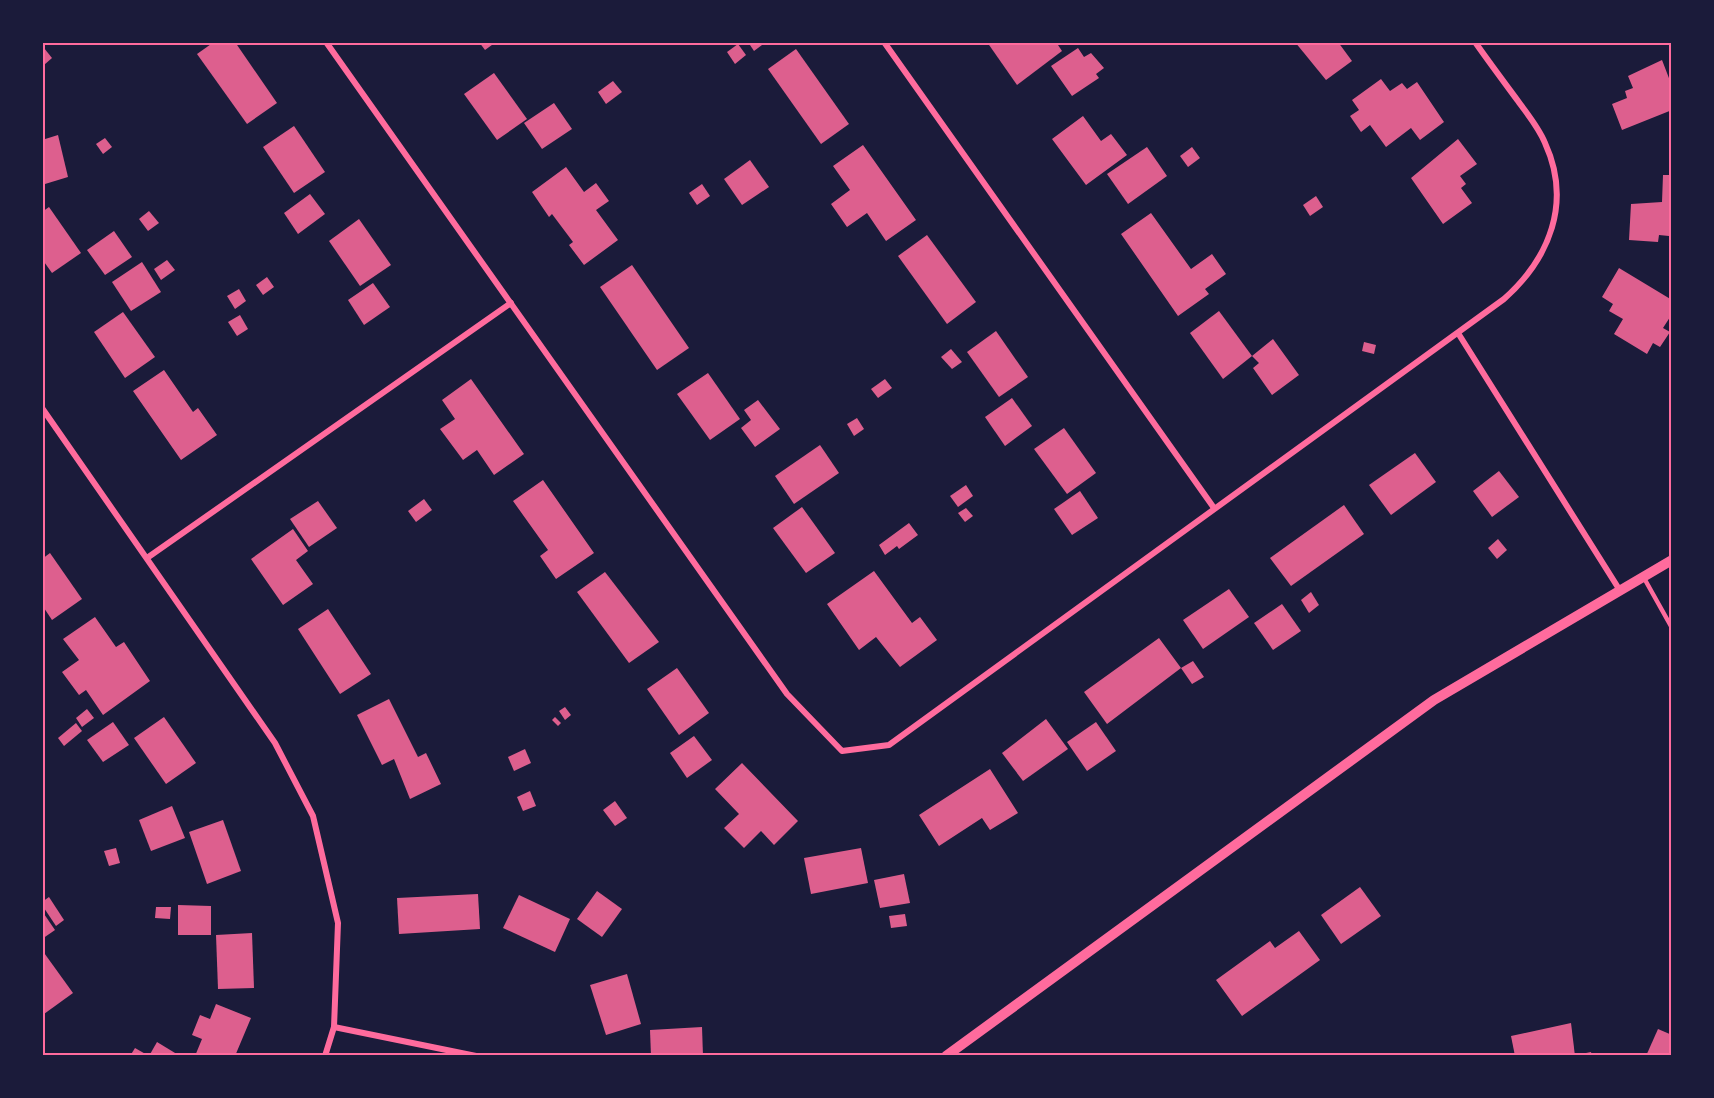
<svg xmlns="http://www.w3.org/2000/svg" width="1714" height="1098" font-family="'Public Sans',sans-serif">
<rect width="100%" height="100%" fill="#1b1b3a"/>
<g fill="#dd5f8e">
<polygon points="214,42 235,42 277,103 247,124 197,54"/>
<polygon points="479,42 496,42 485,50"/>
<polygon points="748,42 766,42 754,51"/>
<polygon points="987,42 1056,42 1062,51 1017,85"/>
<polygon points="1295,42 1338,42 1352,61 1326,80"/>
<polygon points="738,44 746,55 735,64 727,52"/>
<polygon points="44,48 52,58 44,65 42,49"/>
<polygon points="1078,48 1084,57 1091,53 1104,68 1096,74 1099,78 1072,96 1051,66"/>
<polygon points="796,49 849,124 821,144 768,69"/>
<polygon points="1662,60 1672,86 1672,110 1622,130 1612,104 1627,98 1625,91 1633,88 1628,76"/>
<polygon points="494,73 527,119 497,140 464,94"/>
<polygon points="1381,79 1390,91 1402,83 1407,89 1417,82 1444,122 1420,140 1411,128 1386,147 1370,125 1361,132 1350,116 1359,110 1352,100"/>
<polygon points="613,81 622,92 606,104 598,92"/>
<polygon points="554,103 572,129 542,149 524,123"/>
<polygon points="1083,116 1101,141 1111,134 1127,155 1086,185 1052,139"/>
<polygon points="294,126 325,172 294,193 263,147"/>
<polygon points="58,135 68,177 45,184 42,176 42,140"/>
<polygon points="105,138 112,147 103,154 96,144"/>
<polygon points="1458,139 1477,164 1460,176 1466,184 1461,188 1472,203 1443,224 1411,178"/>
<polygon points="863,145 916,220 886,241 867,213 847,227 831,204 850,190 833,166"/>
<polygon points="1147,147 1167,176 1128,204 1107,174"/>
<polygon points="1192,147 1200,158 1188,167 1180,156"/>
<polygon points="750,160 769,187 742,205 724,179"/>
<polygon points="566,167 584,192 596,183 609,201 596,210 618,240 584,265 569,245 573,242 552,214 549,217 532,192"/>
<polygon points="1663,175 1672,175 1672,250 1669,249 1669,236 1659,235 1658,242 1629,240 1631,204 1662,202"/>
<polygon points="702,184 710,196 697,205 689,193"/>
<polygon points="310,194 325,214 298,234 284,213"/>
<polygon points="1316,196 1323,207 1310,216 1303,205"/>
<polygon points="49,207 81,253 52,273 42,259 42,212"/>
<polygon points="149,211 159,223 148,231 139,219"/>
<polygon points="1151,213 1191,269 1212,254 1226,274 1205,289 1209,294 1178,316 1121,234"/>
<polygon points="359,219 391,265 360,286 329,241"/>
<polygon points="114,231 132,257 105,275 87,250"/>
<polygon points="927,235 976,302 947,324 898,256"/>
<polygon points="167,260 175,270 161,280 154,269"/>
<polygon points="142,262 161,292 131,311 112,282"/>
<polygon points="632,265 689,348 657,370 600,287"/>
<polygon points="1619,268 1672,300 1672,314 1663,328 1670,332 1660,347 1653,343 1647,354 1614,334 1623,319 1609,311 1613,304 1602,297"/>
<polygon points="267,277 274,287 263,295 256,285"/>
<polygon points="373,283 390,307 364,325 348,300"/>
<polygon points="239,289 246,301 235,309 227,296"/>
<polygon points="1219,311 1252,356 1223,379 1190,333"/>
<polygon points="123,312 155,357 125,378 94,332"/>
<polygon points="240,315 248,329 237,336 228,322"/>
<polygon points="996,331 1028,377 999,397 967,352"/>
<polygon points="1273,339 1299,375 1272,395 1253,368 1259,363 1252,356"/>
<polygon points="1364,342 1376,345 1374,354 1362,351"/>
<polygon points="951,349 962,362 952,369 941,357"/>
<polygon points="164,370 193,412 198,408 217,435 181,460 133,391"/>
<polygon points="708,373 740,419 710,440 677,394"/>
<polygon points="471,379 524,454 494,475 477,450 463,460 440,429 455,419 442,400"/>
<polygon points="885,379 892,388 878,398 871,389"/>
<polygon points="1012,398 1032,426 1005,446 985,417"/>
<polygon points="758,400 780,429 755,447 741,428 751,420 744,410"/>
<polygon points="857,418 864,429 854,436 847,424"/>
<polygon points="1064,428 1096,473 1067,494 1034,449"/>
<polygon points="820,445 839,473 794,504 775,476"/>
<polygon points="1415,453 1436,482 1391,515 1369,485"/>
<polygon points="1499,471 1519,497 1492,517 1473,491"/>
<polygon points="543,480 594,553 556,579 540,556 548,550 513,501"/>
<polygon points="966,485 973,496 958,507 950,496"/>
<polygon points="1080,491 1098,518 1072,535 1054,509"/>
<polygon points="424,499 432,510 416,522 408,511"/>
<polygon points="318,501 337,528 309,547 290,519"/>
<polygon points="1344,505 1364,534 1291,586 1270,558"/>
<polygon points="802,507 835,553 806,573 773,528"/>
<polygon points="966,508 973,516 965,522 958,513"/>
<polygon points="909,523 918,535 899,549 897,546 885,555 879,545"/>
<polygon points="293,529 308,551 296,560 313,584 283,605 251,559"/>
<polygon points="1498,539 1507,550 1497,559 1488,548"/>
<polygon points="50,553 82,599 52,620 42,605 42,559"/>
<polygon points="874,571 912,623 920,617 937,640 900,667 876,637 859,650 827,604"/>
<polygon points="605,572 659,642 629,663 577,592"/>
<polygon points="1229,589 1249,617 1203,649 1183,620"/>
<polygon points="1311,592 1319,605 1309,613 1301,600"/>
<polygon points="1282,604 1301,631 1273,650 1254,623"/>
<polygon points="328,609 371,674 340,694 298,629"/>
<polygon points="95,617 116,647 124,642 150,681 103,715 86,690 79,695 62,672 79,660 63,639"/>
<polygon points="1159,638 1181,668 1193,661 1204,677 1192,684 1181,668 1107,724 1084,692"/>
<polygon points="677,668 709,713 679,735 647,689"/>
<polygon points="389,699 418,757 426,753 441,784 410,799 394,759 382,765 357,715"/>
<polygon points="565,707 571,715 565,720 559,711"/>
<polygon points="87,709 94,718 82,727 76,718"/>
<polygon points="164,717 196,763 166,784 134,738"/>
<polygon points="555,717 561,723 558,726 552,720"/>
<polygon points="1046,719 1068,749 1023,781 1002,753"/>
<polygon points="113,722 129,745 103,762 87,740"/>
<polygon points="1096,722 1116,751 1087,771 1067,742"/>
<polygon points="76,723 82,731 64,746 58,738"/>
<polygon points="694,736 712,760 687,778 670,753"/>
<polygon points="525,749 531,763 514,771 508,757"/>
<polygon points="742,763 798,821 774,845 761,831 744,848 724,828 739,814 715,789"/>
<polygon points="990,769 1018,813 990,830 982,818 939,846 919,815"/>
<polygon points="530,791 536,806 523,811 517,797"/>
<polygon points="615,801 627,818 615,826 603,810"/>
<polygon points="172,806 185,838 151,851 139,820"/>
<polygon points="223,820 241,871 207,884 189,832"/>
<polygon points="116,848 120,863 109,866 104,851"/>
<polygon points="861,848 868,883 811,894 804,858"/>
<polygon points="904,874 910,903 880,908 874,880"/>
<polygon points="1360,887 1381,916 1341,944 1321,915"/>
<polygon points="597,891 622,909 602,937 577,919"/>
<polygon points="478,894 480,929 399,934 397,898"/>
<polygon points="519,895 570,919 555,952 503,928"/>
<polygon points="49,897 64,920 56,926 42,905 42,902"/>
<polygon points="178,905 211,906 211,935 178,935"/>
<polygon points="156,907 171,907 170,919 155,918"/>
<polygon points="42,911 55,930 42,939"/>
<polygon points="905,914 907,926 891,928 889,916"/>
<polygon points="1299,931 1320,960 1242,1016 1216,980 1270,941 1275,948"/>
<polygon points="252,933 254,988 218,989 216,935"/>
<polygon points="42,950 73,993 44,1014 42,1012"/>
<polygon points="627,974 641,1024 606,1035 590,985"/>
<polygon points="216,1004 251,1018 235,1056 195,1056 202,1039 192,1035 200,1015 210,1019"/>
<polygon points="1571,1023 1575,1056 1515,1056 1511,1036"/>
<polygon points="702,1027 703,1056 651,1056 650,1030"/>
<polygon points="1658,1029 1672,1035 1672,1056 1646,1056"/>
<polygon points="157,1042 180,1056 149,1056"/>
<polygon points="135,1048 149,1056 130,1056"/>
<polygon points="1591,1052 1592,1056 1576,1056 1576,1055"/>
</g>
<g fill="none" stroke-linecap="round" stroke-linejoin="round">
<polyline stroke="#ff6b9d" stroke-width="4.5" points="1644,578 1672,628"/>
<g stroke="#ff6b9d" stroke-width="6">
<path d="M326,42L787,694L842,751L889,745L1504,299C1550,258 1572,202 1545,143C1539,128 1528,115 1518,101C1504,82 1489,62 1475,42"/>
<polyline points="884,42 1214,508"/>
<polyline points="1458,333 1619,589"/>
<polyline points="42,408 275,743 313,816 338,923 334,1027 325,1056"/>
<polyline points="147,558 511,303"/>
<polyline points="334,1027 476,1056"/>
</g>
<polyline stroke="#ff6b9d" stroke-width="10" points="946,1056 1434,700 1672,560"/>
</g>
<rect width="1714" height="1098" fill="none" stroke="#1b1b3a" stroke-width="87"/>
<rect x="44" y="44" width="1626" height="1010" fill="none" stroke="#ff6b9d" stroke-width="2"/>
</svg>
